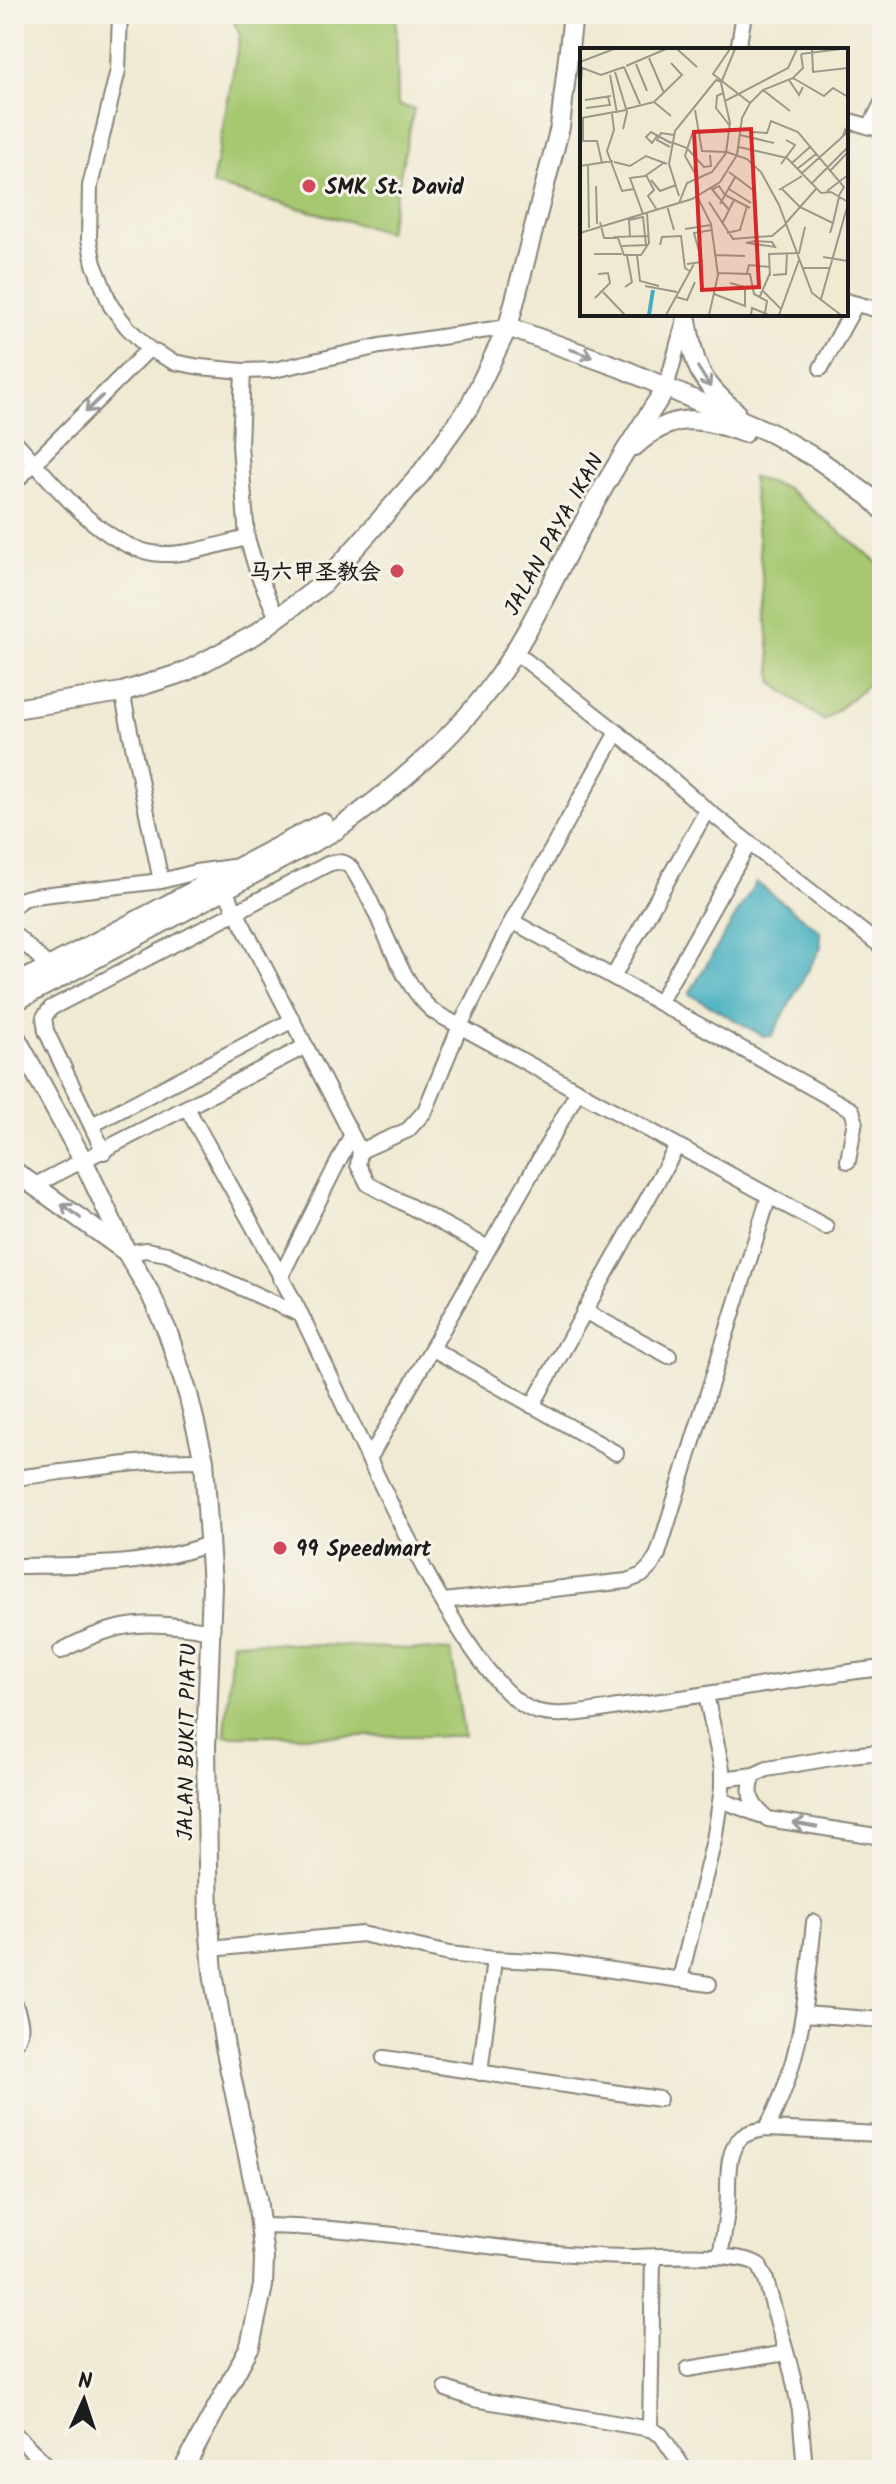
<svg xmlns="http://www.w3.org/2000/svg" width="896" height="2484" font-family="Kalam,'LXGW WenKai TC',sans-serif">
<rect width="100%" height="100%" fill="#f7f3e8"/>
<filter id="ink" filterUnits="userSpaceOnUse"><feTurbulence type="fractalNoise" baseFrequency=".0125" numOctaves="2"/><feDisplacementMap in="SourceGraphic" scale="16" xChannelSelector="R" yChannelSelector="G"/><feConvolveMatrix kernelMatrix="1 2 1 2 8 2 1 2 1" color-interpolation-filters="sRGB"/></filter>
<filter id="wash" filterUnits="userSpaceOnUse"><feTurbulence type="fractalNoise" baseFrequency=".006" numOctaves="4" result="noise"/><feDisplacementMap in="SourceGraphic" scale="32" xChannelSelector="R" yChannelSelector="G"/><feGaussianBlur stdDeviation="1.8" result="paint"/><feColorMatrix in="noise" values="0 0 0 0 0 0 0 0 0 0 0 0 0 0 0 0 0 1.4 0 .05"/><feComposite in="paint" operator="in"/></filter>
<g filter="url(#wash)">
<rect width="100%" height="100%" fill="#f0ead3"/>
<g fill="#a6c871" stroke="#617246" stroke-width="2">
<polygon points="230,14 396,14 398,105 414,109 388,232 212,185 240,35"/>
<polygon points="752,477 786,488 882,566 882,673 824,721 773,683"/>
<polygon points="232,1641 451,1651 464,1736 225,1736"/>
</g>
<polygon fill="#41aebf" stroke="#2e656e" stroke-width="2" points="756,882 820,931 821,947 772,1036 763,1036 689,994"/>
</g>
<g filter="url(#ink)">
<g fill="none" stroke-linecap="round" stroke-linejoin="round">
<defs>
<g id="street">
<polyline points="120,14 118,70 90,186 89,239 94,264 111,306 127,327 149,349 174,362 200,367 243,371 274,370 380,346 508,327"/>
<polyline points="738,50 744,14"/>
<polyline points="846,120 882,130"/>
<polyline points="870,127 882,103"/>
<polyline points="846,301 882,311"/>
<polyline points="821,368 856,304"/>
<polyline points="666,388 685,319"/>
<path d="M14,440C50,479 104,552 162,554C190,555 220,544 247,538L240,445L243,371"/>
<polyline points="14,483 149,349"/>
<polyline points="247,538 258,574 277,618"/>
<polyline points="515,652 617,732 707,810 882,947"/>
<polyline points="122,692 161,881"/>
<polyline points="220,881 360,1151 358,1165 368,1184 488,1248"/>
<polyline points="14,906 22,899 34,896 161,881 196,872 232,867"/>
<polyline points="512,921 852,1110 855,1120 848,1161"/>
<polyline points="14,934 54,971"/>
<polyline points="613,977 707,810"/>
<polyline points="659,1003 749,843"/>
<path d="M187,1108C225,1177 265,1245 301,1315C340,1390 461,1687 535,1711C562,1719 597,1710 625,1706C711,1695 796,1678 882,1668"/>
<polyline points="92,1125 293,1020"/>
<polyline points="360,1151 408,1130 425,1111 460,1026 512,921 617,732"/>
<path d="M104,1152L46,1031L44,1017L51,1008L328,864C336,861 345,861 351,868C356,873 360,883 364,889C386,929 399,982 434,1012L826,1227"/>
<polyline points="35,1185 306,1046"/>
<polyline points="127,1253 146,1250 167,1254 301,1315"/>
<polyline points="280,1278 351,1136"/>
<polyline points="584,1311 669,1356"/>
<polyline points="433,1349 616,1453"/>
<polyline points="532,1406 677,1146"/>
<polyline points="369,1459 578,1091"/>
<path d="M14,1478C77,1471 140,1459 204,1460"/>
<path d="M14,1566C79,1565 150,1567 211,1543"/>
<polyline points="443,1601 627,1581 642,1575 651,1566 658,1554 769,1196"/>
<path d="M61,1651C118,1620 149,1620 212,1631"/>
<path d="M754,1775C746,1796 752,1806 768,1819L882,1837"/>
<polyline points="722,1779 754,1775 767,1769 850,1755 882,1752"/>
<polyline points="721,1800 760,1815"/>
<polyline points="211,1949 362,1934 449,1954 494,1959 556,1962 709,1984"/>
<polyline points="680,1979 714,1840 722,1789 722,1769 706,1695"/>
<path d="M14,2002C20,2019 25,2030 14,2045"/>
<polyline points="804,2014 882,2020"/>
<polyline points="384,2058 659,2099"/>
<polyline points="480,2073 494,1959"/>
<path d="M766,2129C801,2066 807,1993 814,1922"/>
<path d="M261,2226C384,2227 504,2254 627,2257C652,2257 744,2250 760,2266C760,2267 764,2276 765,2277L792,2373L800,2411L805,2470"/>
<path d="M720,2256C723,2241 725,2226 727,2211C730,2189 723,2152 742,2137C749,2131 757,2131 766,2129L882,2134"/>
<polyline points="688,2369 786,2353"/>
<polyline points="446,2389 474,2399 650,2429 661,2435 685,2470"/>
<polyline points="650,2429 653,2257"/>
<polyline points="14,2433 52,2470"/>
</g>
<g id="secondary">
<path d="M686,315C695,364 695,377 735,411"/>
<polyline points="508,327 621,368 771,433 819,460 869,496 882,509"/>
<path d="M635,446C673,411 699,417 744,433"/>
<polyline points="14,709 122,692 185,672 256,634 324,583 420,475 469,407 508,327 560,127 573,14"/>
<polyline points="14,985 323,823"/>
<path d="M14,1002L336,830C389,794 458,734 495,681C529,634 553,579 581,528C606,480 636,434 666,388"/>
<polyline points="14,1034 84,1162 127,1253 151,1295 168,1333 188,1394 204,1460 212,1586 206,1747 209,1923 213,1972 225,2047 257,2198 264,2258 263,2286 250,2346 183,2470"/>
<polyline points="14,1171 125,1251"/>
</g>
</defs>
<use href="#street" stroke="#868378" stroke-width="18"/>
<use href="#secondary" stroke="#868378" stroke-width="22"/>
<use href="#street" stroke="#fff" stroke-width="14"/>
<use href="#secondary" stroke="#fff" stroke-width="18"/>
</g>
<defs><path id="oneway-shaft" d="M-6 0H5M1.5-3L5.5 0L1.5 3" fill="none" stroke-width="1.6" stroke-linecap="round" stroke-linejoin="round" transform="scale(2)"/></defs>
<g stroke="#999">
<use href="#oneway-shaft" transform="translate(581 353) rotate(20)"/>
<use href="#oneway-shaft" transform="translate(704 377) rotate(58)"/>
<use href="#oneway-shaft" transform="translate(94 404) rotate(136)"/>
<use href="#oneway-shaft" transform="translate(71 1211) rotate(-143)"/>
<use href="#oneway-shaft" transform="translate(805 1825) rotate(-170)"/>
</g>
</g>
<g fill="#d1495b" stroke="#f7f3e8" stroke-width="3">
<circle cx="309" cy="186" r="8"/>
<circle cx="397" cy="571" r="8"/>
<circle cx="280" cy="1548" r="8"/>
</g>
<g text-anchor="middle" stroke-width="6" stroke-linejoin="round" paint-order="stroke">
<g font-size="22" font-weight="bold" fill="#1c1c1c" stroke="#f7f3e8" text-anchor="start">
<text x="325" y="194">SMK St. David</text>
<text x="381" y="579" text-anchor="end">马六甲圣教会</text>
<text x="296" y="1556">99 Speedmart</text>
</g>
<g font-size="22" fill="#1c1c1c" stroke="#f7f3e8">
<text transform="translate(553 534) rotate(-61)" y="8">JALAN PAYA IKAN</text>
<text transform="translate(186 1742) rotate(-89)" y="8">JALAN BUKIT PIATU</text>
</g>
</g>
<g transform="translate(580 48)">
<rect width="268" height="268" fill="#f0ead3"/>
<path fill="none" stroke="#41aebf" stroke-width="4" d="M69,267L73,242"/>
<path fill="none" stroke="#9b988a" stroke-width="2" d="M97,1L117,19M150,1L133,26L170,55M232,1L233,24L268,20M221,6L261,1M69,10L84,45M0,14L34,1M56,16L67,43M46,18L86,1M0,19L21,27L44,19M44,19L60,56M35,24L47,64L43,81M30,27L37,65M213,30L244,48L253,40L268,49M209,32L219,47L223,39M183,42L210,63M143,45L137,48L136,60L150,78M0,50L2,20M5,52L31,48M145,53L208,20L217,1M6,60L30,57L28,49M46,61L74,54M115,62L122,103L146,104M32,66L34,82L27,103L42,143L54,141M91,68L74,54L102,27L91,15M1,70L46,62M3,70V93H17L22,115M160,87L194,95M77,88L72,95L66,89L71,84L91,95M169,90L173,84L187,85L191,73L218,84L264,139L258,149M91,94L107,100L124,119L131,118L130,107M90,99L77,92L81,85L94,87M159,99L207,110L241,145L251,144L268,154M147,104L167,111L181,124L199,157L232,245L261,267M157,107L162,70L170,55L183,42L213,30L223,20L221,6M34,114L50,118L66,108L87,116M212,115L231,98M201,116L215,97L206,92M8,117L9,180M0,118L33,113M217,121L236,106M250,123L268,104M149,124L173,142M221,126L260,91L266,85L265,82L263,88M66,127L74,142L68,148L77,162M117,129L105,108L112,86L121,83M71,132L80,143L96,137M231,136L268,99M16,138L17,176M131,140L149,162M201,140L220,159L236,141M133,141L139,138L145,147L170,160M149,141L171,155M199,142L222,128M247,143L268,127M99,148L89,116L95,83L136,32L142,34M117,148L131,176L138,227L129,267M129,154L153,191L192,188L206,176M99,155L107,135L132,124L146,105L150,75L141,35L155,1M140,156L155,129M87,158L94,182M63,166L50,130L65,128L85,114M20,174L24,190H38L44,207H61L69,195L67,165M206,175L220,159L253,175L250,185M253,175L259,149M142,176L154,152M105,181L131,177M0,185L112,151L140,134L157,107M147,185L160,182L167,158M34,189L68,188M166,195L175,193L192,194L195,199L168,195M80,197L82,189L101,188L105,220L111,224M42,198L66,197L63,169L49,172L50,189M14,206H42M57,207L60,233L79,238M135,207L165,208M243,209L268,213M107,216L122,214L114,185L132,182M223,220H249M138,225L170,226L174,246L187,253L185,265M167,225L169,217L190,219M193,227L206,226L207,205M190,228L189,206L219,205L225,179M65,238L97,244M45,239L52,234L47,208M182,242L201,261M23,244L45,267M134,246L165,258V239L150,235M180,248L190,225M96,249L107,252L115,234M15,250L30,235L28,225L18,226M241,251L268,156M86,267L114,216M171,267L172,260L189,267M199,267L219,212"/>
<path fill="#d62828" fill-opacity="0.15" stroke="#d62828" stroke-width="4" d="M171,81L179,239L122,242L114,84Z"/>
<rect width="268" height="268" fill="none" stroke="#1c1c1c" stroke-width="4"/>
</g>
<rect width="896" height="2484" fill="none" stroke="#f7f3e8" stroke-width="48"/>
<g transform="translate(84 2400) rotate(3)" stroke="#f7f3e8" stroke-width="6" paint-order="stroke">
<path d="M0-6L14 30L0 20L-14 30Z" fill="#1c1c1c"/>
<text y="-12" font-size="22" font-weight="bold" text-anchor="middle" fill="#1c1c1c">N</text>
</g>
</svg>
